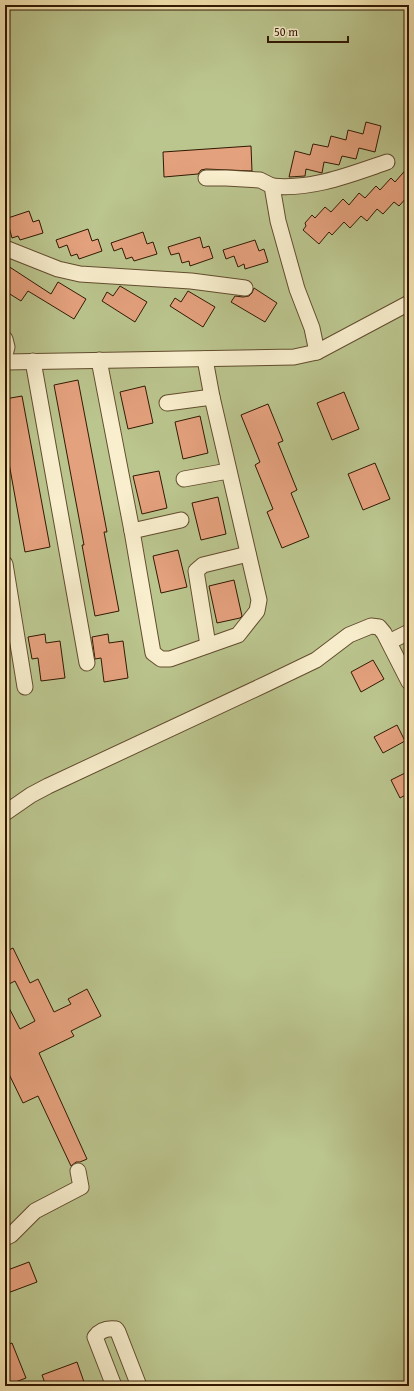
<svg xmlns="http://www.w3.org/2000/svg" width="414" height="1391" font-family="'Gentium Book Plus',serif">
<rect width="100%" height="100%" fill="#f6e7b3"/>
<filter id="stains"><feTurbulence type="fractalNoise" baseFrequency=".005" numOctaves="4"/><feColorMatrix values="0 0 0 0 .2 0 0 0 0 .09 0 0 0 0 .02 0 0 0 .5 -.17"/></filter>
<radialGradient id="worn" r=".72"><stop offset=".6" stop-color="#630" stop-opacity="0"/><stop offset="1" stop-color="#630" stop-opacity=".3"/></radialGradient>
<rect fill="#bbc58e" stroke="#766e48" x="5" y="5" width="404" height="1381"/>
<g fill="#e4a17d" stroke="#311802">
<polygon points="366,122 381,126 375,152 359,148 356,159 342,156 339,165 324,162 322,173 306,169 305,176 289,177 295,151 310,155 313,144 328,147 331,136 346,140 348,130 363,134"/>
<polygon points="251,146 252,171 206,169 201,170 198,174 164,177 163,152"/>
<polygon points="409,166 409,195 399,206 394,202 383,214 377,209 367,221 361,216 350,228 344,222 332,235 329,232 319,244 303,230 306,226 305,223 312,215 315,218 325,207 331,212 343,199 349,205 359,193 365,198 376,186 380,190 391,178 395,182"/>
<polygon points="29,211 33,222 39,220 43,233 20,240 18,236 12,238 9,227 5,228 5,219"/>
<polygon points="88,229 92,241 98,239 102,251 79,259 77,254 71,256 67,245 59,248 56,240"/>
<polygon points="143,232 147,244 153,242 157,254 134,261 132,257 126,259 122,248 114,251 111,243"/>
<polygon points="200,237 203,248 209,246 213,258 190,266 189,261 182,263 179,253 171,255 168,247"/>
<polygon points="255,240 259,251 264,249 268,262 245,269 244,264 238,267 234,256 226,259 223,250"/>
<polygon points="5,264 51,294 58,282 86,299 74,319 28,291 21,301 5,291"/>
<polygon points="120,286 147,302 135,322 102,301 107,292 113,296"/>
<polygon points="254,288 277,303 265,322 231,302 235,296 243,297 249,296 252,293"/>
<polygon points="188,291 215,307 203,327 170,306 175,298 181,302"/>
<polygon points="78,380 107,532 104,532 119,611 95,616 82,545 84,545 54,385"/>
<polygon points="145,386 153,423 128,429 120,392"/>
<polygon points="344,392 359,429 332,440 317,403"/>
<polygon points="22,396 50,547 25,552 5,441 5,399"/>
<polygon points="268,404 283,441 278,443 297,490 291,493 309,537 282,548 267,512 273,509 255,465 260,462 241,415"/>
<polygon points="200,416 208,453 183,459 175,422"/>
<polygon points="375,463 390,499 363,510 348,474"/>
<polygon points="159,471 167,508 142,514 133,476"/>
<polygon points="218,497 226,534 201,540 192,503"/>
<polygon points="178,550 187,587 161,593 153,556"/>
<polygon points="234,580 242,616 240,618 217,623 209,586"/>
<polygon points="45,634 46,643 60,641 65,678 41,681 38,658 32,659 28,637"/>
<polygon points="108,634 109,643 123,641 128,678 104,682 101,658 95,659 92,637"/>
<polygon points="373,660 384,679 361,692 351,672"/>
<polygon points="397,725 405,741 383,753 374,737"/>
<polygon points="409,771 409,793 400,798 391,780"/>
<polygon points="13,948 30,983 38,979 54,1012 71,1004 68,999 87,989 101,1016 71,1031 74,1036 39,1053 87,1159 80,1162 76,1162 71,1166 38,1096 23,1103 7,1070 5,1071 5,1000 20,1029 35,1021 15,981 5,986 5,952"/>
<polygon points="29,1262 37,1282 5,1294 5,1271"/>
<polygon points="12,1343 26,1378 5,1386 5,1346"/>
<polygon points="77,1362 84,1382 73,1386 46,1386 42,1375"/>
</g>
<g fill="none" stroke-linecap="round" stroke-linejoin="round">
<defs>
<g id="minor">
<polyline points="206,178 226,178 260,180 272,186 278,221 297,289 312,328 317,352"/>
<path d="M272,186C312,190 349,175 387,162"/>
<polyline points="5,248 58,269 80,274 191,281 245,288"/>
<polyline points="5,339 7,347 5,355"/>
<polyline points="99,360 132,531 153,653 161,659 170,659 238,635 257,611 259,600 212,397 205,359"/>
<polyline points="33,361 87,663"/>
<polyline points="5,362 294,357 317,352 409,303"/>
<polyline points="167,403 212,397"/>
<polyline points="184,479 228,471"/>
<polyline points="132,531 181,520"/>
<polyline points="5,564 25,687"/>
<polyline points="389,642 409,632"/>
<polyline points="208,645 196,571 203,565 248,554"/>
<polyline points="5,813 31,795 48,786 266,684 316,660 349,635 371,626 379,627 384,633 409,682"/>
<polyline points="5,1238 11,1235 35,1211 81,1187 78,1171"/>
<path d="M114,1386L95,1337C100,1330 108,1328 116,1329L118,1332L139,1386"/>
</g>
</defs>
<use href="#minor" stroke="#624c2e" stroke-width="17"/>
<use href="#minor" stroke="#f9efce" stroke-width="15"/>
</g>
<rect width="414" height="1391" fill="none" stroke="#f6e7b3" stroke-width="20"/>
<rect x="6" y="6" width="402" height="1379" fill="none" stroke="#311802" stroke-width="2"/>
<rect x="10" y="10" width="394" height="1371" fill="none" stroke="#311802"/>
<path d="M268 36v6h80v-6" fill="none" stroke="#311802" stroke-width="2"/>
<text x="274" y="36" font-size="12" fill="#311802" stroke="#f9efce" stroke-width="3" paint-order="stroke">50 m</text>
<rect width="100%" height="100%" filter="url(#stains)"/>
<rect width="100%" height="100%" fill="url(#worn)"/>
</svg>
